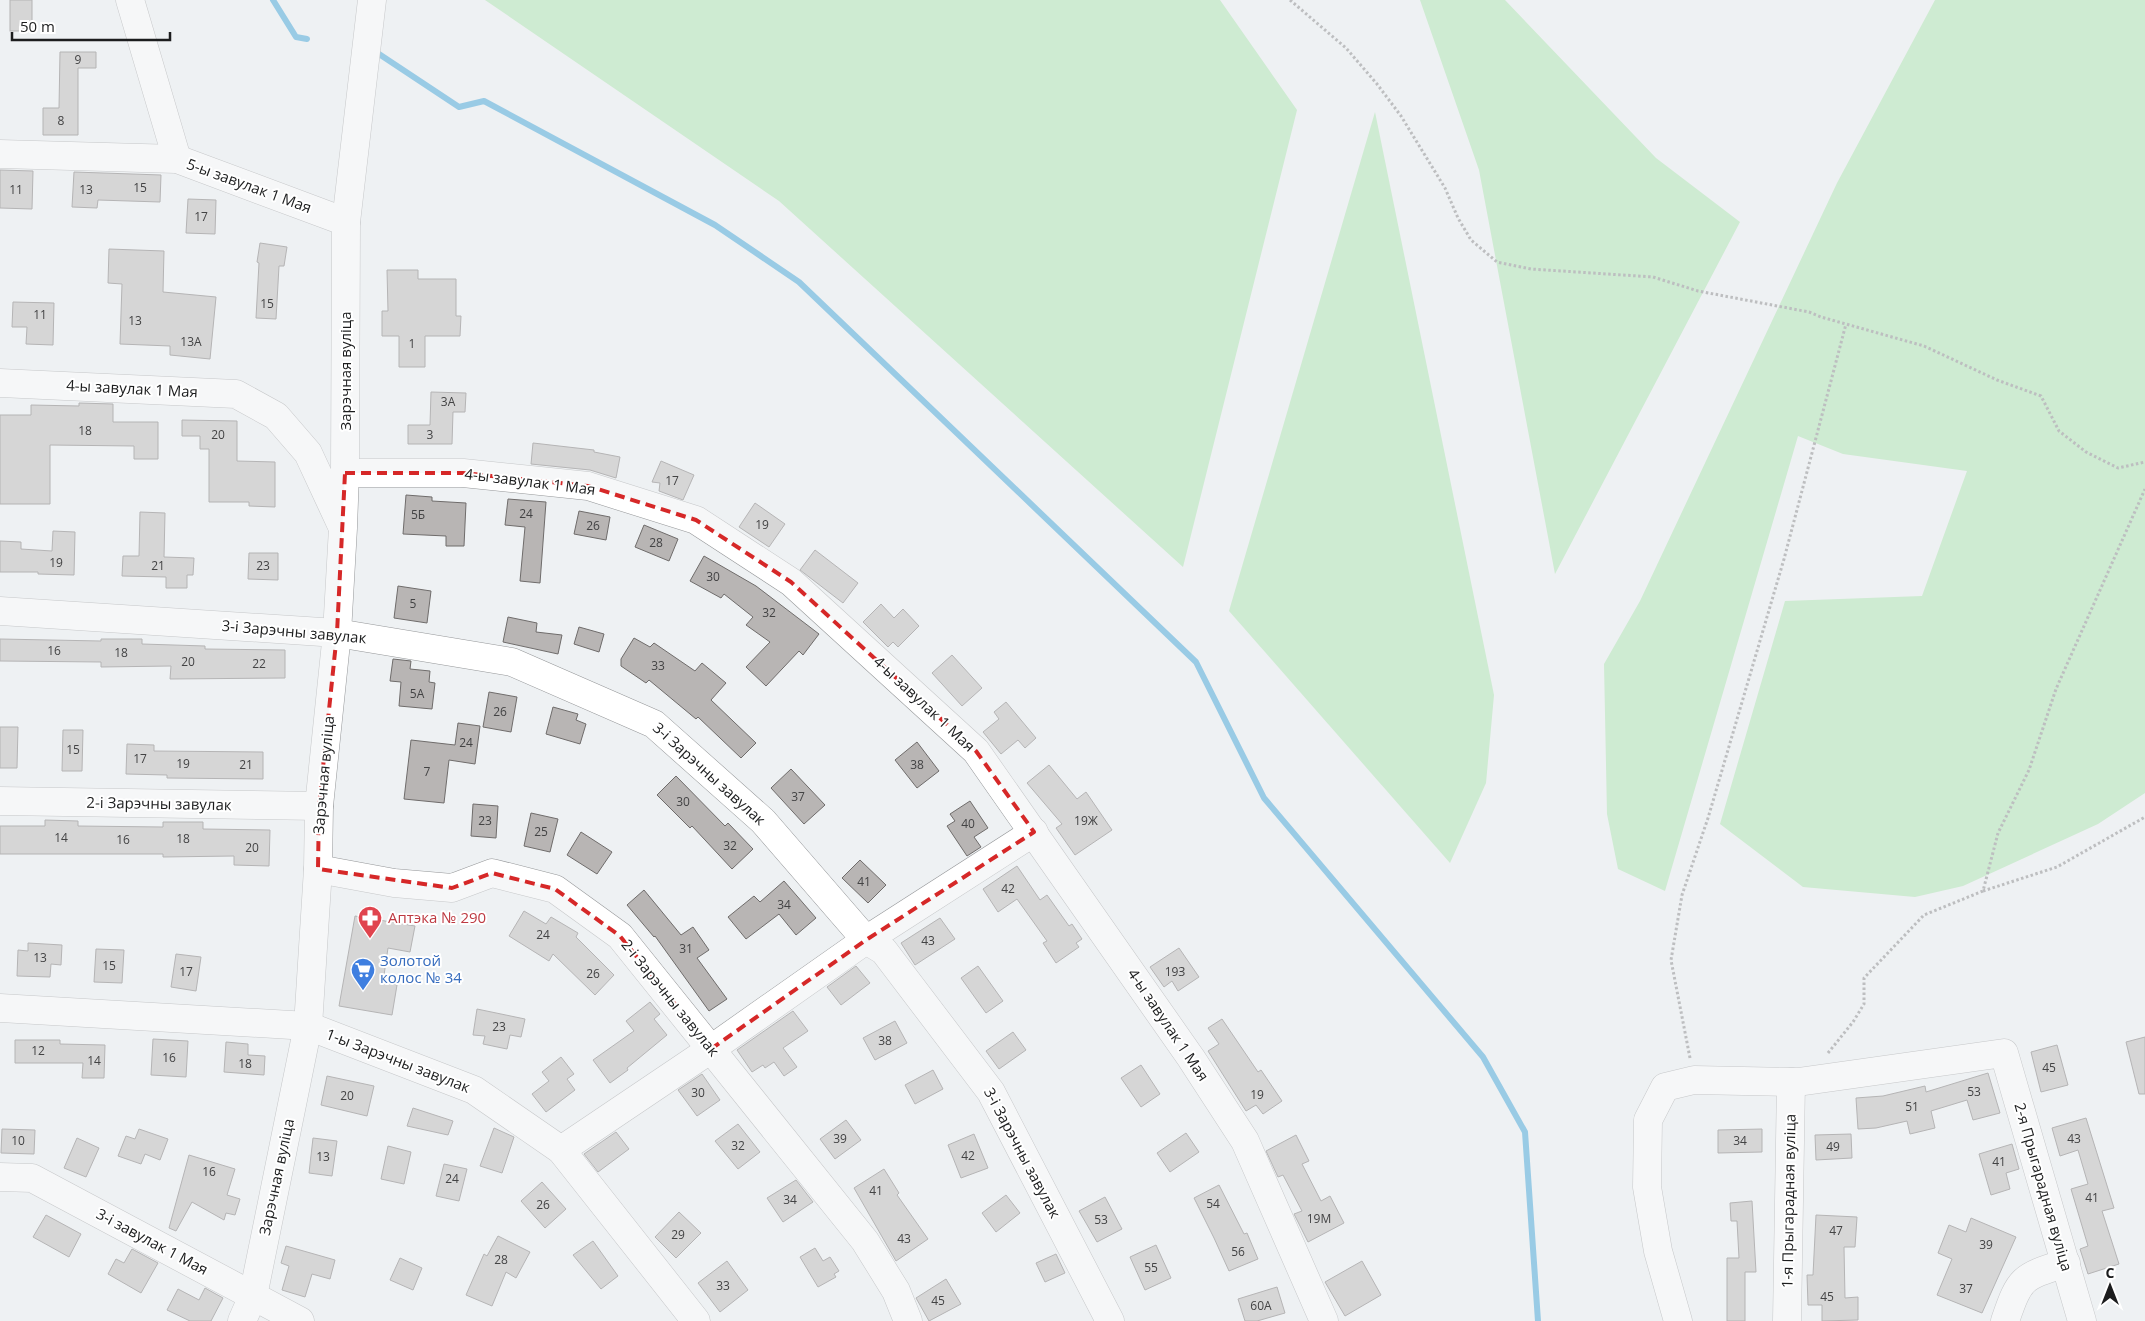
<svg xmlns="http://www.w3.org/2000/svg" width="2145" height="1321" font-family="'Open Sans',sans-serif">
<rect width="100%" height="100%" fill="#eef1f3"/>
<g fill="#a6e4aa">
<polygon points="485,0 1220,0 1297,110 1183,567 779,201"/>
<polygon points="1420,0 1505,0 1656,158 1740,222 1555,574 1479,170"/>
<polygon points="1935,0 2145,0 2145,793 2098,824 1963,886 1915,897 1803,887 1720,824 1785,601 1922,596 1967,471 1843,454 1798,436 1665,891 1618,869 1607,814 1604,664 1640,601 1837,183"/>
<polygon points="1375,112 1494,695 1486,783 1450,863 1229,611"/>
</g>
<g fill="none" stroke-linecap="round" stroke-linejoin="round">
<g stroke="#329ed5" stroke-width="6">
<polyline points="273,0 296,37 307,39"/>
<polyline points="379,54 459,107 484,101 715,225 799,282 1196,662 1264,798 1483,1057 1525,1132 1538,1321"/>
</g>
</g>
<g fill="#b8b5b4" stroke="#6f6c6b">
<rect x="10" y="0" width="22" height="31"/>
<polygon points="60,52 96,52 96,68 78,68 78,135 43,135 43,108 59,108"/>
<polygon points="0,170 33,171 32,209 0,208"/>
<polygon points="74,172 161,175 160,202 98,200 97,208 72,207"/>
<polygon points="188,199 216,200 215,234 186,233"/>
<polygon points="260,243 287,247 284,266 279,266 276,319 256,318 259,263 257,262"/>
<polygon points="109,249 164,251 163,292 216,297 210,359 170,355 170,346 120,344 122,284 108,283"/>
<polygon points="387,270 418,270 418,279 456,279 456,316 461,316 460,336 425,336 425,367 399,367 399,336 382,336 382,311 388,311"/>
<polygon points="13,302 54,303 53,345 26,344 27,327 12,327"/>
<polygon points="431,392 466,393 465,412 453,412 452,444 408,444 408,425 430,425"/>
<polygon points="79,403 113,404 113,422 158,422 158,459 134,459 134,446 50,445 50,504 0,504 0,415 31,415 31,405 79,406"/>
<polygon points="182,420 237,421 237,461 275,462 275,507 249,506 249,502 209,502 209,449 200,449 200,436 182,436"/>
<polygon points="533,443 594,450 594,452 620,457 616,478 590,470 531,464"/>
<polygon points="661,461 694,475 683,500 659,491 660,483 652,482"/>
<polygon points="406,495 432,497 432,501 466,503 464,546 446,546 446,536 403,534"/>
<polygon points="508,499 546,502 540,583 520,581 525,527 505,525"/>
<polygon points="755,503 785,524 769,547 739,527"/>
<polygon points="579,511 610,517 606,540 574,534"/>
<polygon points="140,512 165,513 164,557 194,558 193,575 187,575 187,588 166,588 166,577 122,576 123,556 139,556"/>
<polygon points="644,525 678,539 669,561 635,547"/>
<polygon points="53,531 75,532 74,575 38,574 38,572 0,572 0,541 21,542 21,549 52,551"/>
<polygon points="815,550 858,583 843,603 800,570"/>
<polygon points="249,553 278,553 278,580 248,579"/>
<polygon points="704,556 756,586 819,634 803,655 799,651 766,686 746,667 770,642 746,625 753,617 724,594 721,598 690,581"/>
<polygon points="398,586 431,591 427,623 394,618"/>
<polygon points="881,604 894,618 903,609 919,626 898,647 893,642 888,647 863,622"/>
<polygon points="508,617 537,623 536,632 562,635 558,654 503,642"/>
<polygon points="579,627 604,634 599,652 574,644"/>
<polygon points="634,638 650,647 654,643 695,671 702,663 726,683 711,700 756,743 741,758 698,717 696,719 649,680 646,683 621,666 621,659"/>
<polygon points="0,639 101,641 101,639 142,639 142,644 205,646 205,649 285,650 285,678 170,679 171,666 101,667 101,662 0,661"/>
<polygon points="952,655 982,688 962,706 932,673"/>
<polygon points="393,659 411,661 410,669 430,671 429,682 435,683 432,709 399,706 401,682 390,681"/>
<polygon points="489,692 517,697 511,732 483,727"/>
<polygon points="1006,702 1036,738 1025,748 1018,740 1001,754 983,732 999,719 994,712"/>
<polygon points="553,707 578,714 576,720 586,724 580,744 546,734"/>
<polygon points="458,723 480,726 475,764 449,760 444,803 404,799 411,740 455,745"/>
<polygon points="0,727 18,727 17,768 0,768"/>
<polygon points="63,730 83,730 82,771 62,771"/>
<polygon points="917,742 939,771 917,788 895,760"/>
<polygon points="127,744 154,745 154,751 263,752 263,779 167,778 167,775 126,774"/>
<polygon points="1049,765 1077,799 1086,792 1112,830 1075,855 1056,828 1062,824 1027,783"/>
<polygon points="791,769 825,805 804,824 771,788"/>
<polygon points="676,776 725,826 728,823 753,849 732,869 692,826 690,828 657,795"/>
<polygon points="970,801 988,828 974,837 981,847 967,856 947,826 955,821 950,814"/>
<polygon points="473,804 498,806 496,838 471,836"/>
<polygon points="531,813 558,819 550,852 524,846"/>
<polygon points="45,820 78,821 78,826 163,827 163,822 203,822 203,829 270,830 269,866 234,865 234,856 163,857 163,854 0,854 0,826 45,826"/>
<polygon points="581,832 612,852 597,874 567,855"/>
<polygon points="860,860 886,885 868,903 842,878"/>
<polygon points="1017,866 1040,900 1047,895 1069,926 1072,924 1082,939 1076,943 1079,947 1056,963 1043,943 1047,941 1017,899 998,912 983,889"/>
<polygon points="784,881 816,918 796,935 779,914 746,939 728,917 754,896 760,902"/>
<polygon points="644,890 681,935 693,927 709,950 697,958 727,999 709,1011 655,936 654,937 627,905"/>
<polygon points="524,911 546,924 551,917 578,933 576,937 614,975 595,995 553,954 549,961 509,936"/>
<polygon points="355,916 415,926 410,952 388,948 383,982 397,985 392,1015 339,1006"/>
<polygon points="940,918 955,939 915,965 901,943"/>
<polygon points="28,943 62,945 61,965 51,964 50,977 17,976 18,950 28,951"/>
<polygon points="1179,948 1199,977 1178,991 1172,981 1164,987 1150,967"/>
<polygon points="96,949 124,950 122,983 94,982"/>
<polygon points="176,954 201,957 196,991 171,987"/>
<polygon points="856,966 870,983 841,1005 827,987"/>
<polygon points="978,966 1003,1001 986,1013 961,978"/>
<polygon points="650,1002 660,1014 654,1019 667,1035 627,1068 628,1070 610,1083 593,1060 634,1031 626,1021"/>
<polygon points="477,1009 525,1019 521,1037 510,1035 507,1049 483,1044 485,1036 473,1035"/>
<polygon points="793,1011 808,1031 783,1048 797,1067 784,1076 774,1062 765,1068 763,1065 752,1072 737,1050"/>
<polygon points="1222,1019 1258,1072 1261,1070 1282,1101 1263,1114 1256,1105 1246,1111 1208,1051 1219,1044 1208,1028"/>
<polygon points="895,1021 907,1043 875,1060 863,1038"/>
<polygon points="1013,1032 1026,1050 999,1069 986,1051"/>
<polygon points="2145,1037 2145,1094 2139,1094 2126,1042"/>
<polygon points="153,1039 188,1041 186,1077 151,1075"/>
<polygon points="15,1040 60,1040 60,1044 105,1045 104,1078 82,1078 83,1063 15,1063"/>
<polygon points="226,1042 248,1044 248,1055 265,1056 264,1075 224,1072"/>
<polygon points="2057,1045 2068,1085 2041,1092 2031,1052"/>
<polygon points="561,1057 574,1074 567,1079 575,1090 546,1112 532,1094 549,1081 542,1072"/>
<polygon points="1141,1065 1160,1094 1141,1107 1121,1078"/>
<polygon points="933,1070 943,1089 915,1104 905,1085"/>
<polygon points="1988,1073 2000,1113 1973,1120 1967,1100 1931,1111 1935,1128 1910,1134 1907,1121 1876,1128 1858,1129 1856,1098 1883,1096 1925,1086 1926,1092"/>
<polygon points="702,1074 720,1100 697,1116 678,1090"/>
<polygon points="327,1076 374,1086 367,1116 321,1105"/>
<polygon points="413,1108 453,1121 448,1135 407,1126"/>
<polygon points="2086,1118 2114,1208 2102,1211 2119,1264 2088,1274 2080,1249 2088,1246 2071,1189 2088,1184 2078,1150 2060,1156 2052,1128"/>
<polygon points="846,1120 861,1140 835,1159 820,1139"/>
<polygon points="738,1124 760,1152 738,1169 715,1141"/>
<polygon points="494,1128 514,1137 502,1173 480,1166"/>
<polygon points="2,1129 35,1130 34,1154 1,1153"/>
<polygon points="139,1129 168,1139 160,1160 145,1154 141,1164 118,1156 126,1136 135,1139"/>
<polygon points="1762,1129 1762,1152 1718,1153 1718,1130"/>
<polygon points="616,1132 629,1149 598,1172 584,1154"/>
<polygon points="1186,1133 1199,1152 1170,1172 1157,1153"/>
<polygon points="974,1134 988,1168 961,1178 948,1145"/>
<polygon points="1851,1134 1852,1158 1816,1160 1815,1135"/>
<polygon points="1296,1135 1309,1161 1302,1164 1321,1201 1330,1196 1344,1223 1308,1242 1294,1214 1302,1211 1283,1175 1278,1177 1266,1151"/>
<polygon points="77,1138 99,1148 86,1177 64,1168"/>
<polygon points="313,1138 337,1141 332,1176 309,1173"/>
<polygon points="2012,1144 2019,1169 2006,1173 2010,1189 1991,1195 1979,1154"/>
<polygon points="388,1146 411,1152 404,1184 381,1179"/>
<polygon points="189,1155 235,1169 227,1195 240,1199 235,1215 226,1213 224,1220 192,1202 176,1231 169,1228"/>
<polygon points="444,1164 467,1169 459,1201 436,1196"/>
<polygon points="884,1169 899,1193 897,1195 928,1239 896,1261 854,1188"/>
<polygon points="796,1180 813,1202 783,1222 767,1198"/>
<polygon points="542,1182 566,1209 545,1228 521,1201"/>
<polygon points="1219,1185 1244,1234 1247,1233 1258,1259 1229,1271 1214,1238 1194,1198"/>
<polygon points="1006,1195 1020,1213 996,1232 982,1213"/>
<polygon points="1105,1197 1122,1229 1097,1242 1079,1211"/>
<polygon points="1752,1201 1756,1272 1745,1272 1745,1321 1727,1321 1727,1258 1739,1258 1737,1221 1731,1221 1730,1203"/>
<polygon points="679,1212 701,1233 676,1258 655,1237"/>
<polygon points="46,1215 81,1234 69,1257 33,1237"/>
<polygon points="1816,1215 1857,1217 1855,1247 1844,1247 1845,1298 1858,1297 1858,1320 1822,1321 1822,1305 1808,1305 1807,1275 1813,1275"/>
<polygon points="1971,1218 2016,1237 1982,1313 1937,1295 1952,1259 1938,1253 1949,1225 1966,1232"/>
<polygon points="498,1236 530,1252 516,1278 506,1272 492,1306 466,1295 484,1254 487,1256"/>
<polygon points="593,1241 618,1276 601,1289 573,1255"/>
<polygon points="1156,1245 1171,1278 1145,1290 1130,1257"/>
<polygon points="286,1246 335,1260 330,1279 312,1274 305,1297 282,1290 289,1266 281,1263"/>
<polygon points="815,1248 823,1261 830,1257 839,1271 834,1274 836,1277 818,1287 800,1257"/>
<polygon points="132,1249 158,1263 141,1293 108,1274 116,1259 124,1263"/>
<polygon points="1056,1254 1065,1273 1045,1282 1036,1263"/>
<polygon points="400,1258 422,1268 413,1290 390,1280"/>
<polygon points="727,1261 748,1290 720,1312 698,1283"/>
<polygon points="1362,1261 1381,1295 1345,1316 1325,1282"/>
<polygon points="946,1279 961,1304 929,1321 916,1298"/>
<polygon points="1277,1287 1285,1313 1257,1321 1245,1321 1238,1299"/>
<polygon points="205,1288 223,1298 211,1321 190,1321 167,1310 178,1289 199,1300"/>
</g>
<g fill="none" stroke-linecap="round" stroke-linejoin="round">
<defs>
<g id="minor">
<polyline points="130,0 177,159"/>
<polyline points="0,154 177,159 346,222"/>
<polyline points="0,383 236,394 276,416 308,453 341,524"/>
<polyline points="345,473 463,473 588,486 696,520 791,582 976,751 1191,1058 1245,1141 1324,1321"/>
<polyline points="0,611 337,633 512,662 654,724 763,821 866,940 884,951 991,1092 1110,1321"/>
<polyline points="0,801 319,806"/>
<polyline points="318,869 394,883 452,888 492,873 555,889 620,936 865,1241 896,1291 908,1321"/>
<polyline points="0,1008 308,1026 474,1090 561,1150 696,1321"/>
<polyline points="561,1150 711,1049 866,940 1034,832"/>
<polyline points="0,1177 32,1178 300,1321"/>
<polyline points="242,1321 253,1296 308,1026 318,869 319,806 337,633 343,528 345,473 346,222 372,0"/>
<polyline points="1678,1321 1658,1251 1647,1187 1648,1120 1665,1087 1694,1080 1798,1082 2004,1053 2082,1321"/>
<polyline points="1787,1321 1791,1082"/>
<path d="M2005,1321C2020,1277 2022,1277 2066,1263"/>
</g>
</defs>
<use href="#minor" stroke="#959799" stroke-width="29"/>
<g stroke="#808283" stroke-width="3" stroke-dasharray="2.5 2.5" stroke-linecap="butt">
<polyline points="1290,0 1346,48 1377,84 1401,116 1445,188 1458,218 1471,240 1497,262 1531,269 1653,277 1698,291 1809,312 1821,317 1924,346 1997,380 2041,396 2059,431 2086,452 2118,468 2145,462"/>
<polyline points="1983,891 2057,867 2145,817"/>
<polyline points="1828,1053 1853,1022 1864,1004 1864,978 1924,915 1983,891 1998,833 2029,770 2056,689 2145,489"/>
<polyline points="1690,1058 1671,960 1682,895 1708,818 1784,559 1846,324"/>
</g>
<use href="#minor" stroke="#fff" stroke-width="28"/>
</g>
<path d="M0 0H2145V1321H0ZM345,473H463L588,486L696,520L791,582L976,751L1034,832L866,940L711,1049L620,936L555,889L492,873L452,888L318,869L319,806L337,633Z" fill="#eef1f3" fill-opacity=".55" fill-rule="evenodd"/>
<path fill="none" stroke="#d62828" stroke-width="4" stroke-dasharray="10 6" stroke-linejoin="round" d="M345,473H463L588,486L696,520L791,582L976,751L1034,832L866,940L711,1049L620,936L555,889L492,873L452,888L318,869L319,806L337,633Z"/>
<defs>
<symbol id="pharmacy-pin" viewBox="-11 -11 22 30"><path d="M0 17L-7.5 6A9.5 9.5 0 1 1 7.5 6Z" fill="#e0444e" stroke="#fff"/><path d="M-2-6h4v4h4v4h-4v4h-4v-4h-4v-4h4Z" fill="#fff"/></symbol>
<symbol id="supermarket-pin" viewBox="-11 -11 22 30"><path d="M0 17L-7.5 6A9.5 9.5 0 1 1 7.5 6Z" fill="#3f7fe0" stroke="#fff"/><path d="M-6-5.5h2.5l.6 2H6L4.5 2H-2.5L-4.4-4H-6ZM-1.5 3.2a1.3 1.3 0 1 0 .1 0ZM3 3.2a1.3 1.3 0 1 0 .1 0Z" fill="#fff"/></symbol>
</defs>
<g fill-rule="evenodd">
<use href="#pharmacy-pin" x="356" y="904" width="28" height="38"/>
<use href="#supermarket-pin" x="349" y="956" width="28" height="38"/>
</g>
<g text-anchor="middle" stroke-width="4" stroke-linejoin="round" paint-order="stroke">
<g font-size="12" fill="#434344">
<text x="78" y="64">9</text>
<text x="61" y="125">8</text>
<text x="140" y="192">15</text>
<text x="16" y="194">11</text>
<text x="86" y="194">13</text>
<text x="201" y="221">17</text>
<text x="267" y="308">15</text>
<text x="40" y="319">11</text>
<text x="135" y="325">13</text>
<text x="191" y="346">13А</text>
<text x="412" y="348">1</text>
<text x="448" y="406">3А</text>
<text x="85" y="435">18</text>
<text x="218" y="439">20</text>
<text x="430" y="439">3</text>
<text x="672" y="485">17</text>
<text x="526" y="518">24</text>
<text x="418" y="519">5Б</text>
<text x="762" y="529">19</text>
<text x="593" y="530">26</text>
<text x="656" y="547">28</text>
<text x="56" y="567">19</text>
<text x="158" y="570">21</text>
<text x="263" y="570">23</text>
<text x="713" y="581">30</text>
<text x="413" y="608">5</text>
<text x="769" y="617">32</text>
<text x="54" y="655">16</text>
<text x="121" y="657">18</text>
<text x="188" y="666">20</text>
<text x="259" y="668">22</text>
<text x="658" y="670">33</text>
<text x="417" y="698">5А</text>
<text x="500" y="716">26</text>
<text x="466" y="747">24</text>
<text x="73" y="754">15</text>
<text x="140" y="763">17</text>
<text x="183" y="768">19</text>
<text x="246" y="769">21</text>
<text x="917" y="769">38</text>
<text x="427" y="776">7</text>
<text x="798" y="801">37</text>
<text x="683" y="806">30</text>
<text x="485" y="825">23</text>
<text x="1086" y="825">19Ж</text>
<text x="968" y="828">40</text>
<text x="541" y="836">25</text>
<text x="61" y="842">14</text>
<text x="183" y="843">18</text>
<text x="123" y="844">16</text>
<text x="730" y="850">32</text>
<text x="252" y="852">20</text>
<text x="864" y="886">41</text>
<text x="1008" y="893">42</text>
<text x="784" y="909">34</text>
<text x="543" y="939">24</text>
<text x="928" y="945">43</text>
<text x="686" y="953">31</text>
<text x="40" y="962">13</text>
<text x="109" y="970">15</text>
<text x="186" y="976">17</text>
<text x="1175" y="976">19З</text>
<text x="593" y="978">26</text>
<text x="499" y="1031">23</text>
<text x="885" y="1045">38</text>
<text x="38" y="1055">12</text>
<text x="169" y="1062">16</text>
<text x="94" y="1065">14</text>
<text x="245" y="1068">18</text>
<text x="2049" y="1072">45</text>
<text x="1974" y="1096">53</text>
<text x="698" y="1097">30</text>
<text x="1257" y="1099">19</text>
<text x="347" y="1100">20</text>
<text x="1912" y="1111">51</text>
<text x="840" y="1143">39</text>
<text x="2074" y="1143">43</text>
<text x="18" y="1145">10</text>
<text x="1740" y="1145">34</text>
<text x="738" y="1150">32</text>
<text x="1833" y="1151">49</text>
<text x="968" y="1160">42</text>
<text x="323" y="1161">13</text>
<text x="1999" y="1166">41</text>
<text x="209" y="1176">16</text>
<text x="452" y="1183">24</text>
<text x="876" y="1195">41</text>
<text x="2092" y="1202">41</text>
<text x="790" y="1204">34</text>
<text x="1213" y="1208">54</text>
<text x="543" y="1209">26</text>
<text x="1319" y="1223">19М</text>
<text x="1101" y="1224">53</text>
<text x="1836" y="1235">47</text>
<text x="678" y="1239">29</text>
<text x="904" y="1243">43</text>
<text x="1986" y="1249">39</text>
<text x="1238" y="1256">56</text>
<text x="501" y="1264">28</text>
<text x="1151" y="1272">55</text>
<text x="723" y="1290">33</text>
<text x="1966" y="1293">37</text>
<text x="1827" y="1301">45</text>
<text x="938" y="1305">45</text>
<text x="1261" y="1310">60А</text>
</g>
<g font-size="15" fill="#1c1d1e" stroke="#fff">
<text transform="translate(249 186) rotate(20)" y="5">5-ы завулак 1 Мая</text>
<text transform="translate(346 371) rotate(-90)" y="5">Зарэчная вуліца</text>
<text transform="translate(132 389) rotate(3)" y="5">4-ы завулак 1 Мая</text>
<text transform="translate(530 482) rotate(7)" y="5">4-ы завулак 1 Мая</text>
<text transform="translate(294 632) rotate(5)" y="5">3-і Зарэчны завулак</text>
<text transform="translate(924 704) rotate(43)" y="5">4-ы завулак 1 Мая</text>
<text transform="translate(709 774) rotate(42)" y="5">3-і Зарэчны завулак</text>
<text transform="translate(324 775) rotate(-85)" y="5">Зарэчная вуліца</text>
<text transform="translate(159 804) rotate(1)" y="5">2-і Зарэчны завулак</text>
<text transform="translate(670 998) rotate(51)" y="5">2-і Зарэчны завулак</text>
<text transform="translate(1168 1025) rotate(56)" y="5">4-ы завулак 1 Мая</text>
<text transform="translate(398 1061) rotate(21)" y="5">1-ы Зарэчны завулак</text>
<text transform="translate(1022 1153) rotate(62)" y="5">3-і Зарэчны завулак</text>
<text transform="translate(277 1177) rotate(-78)" y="5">Зарэчная вуліца</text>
<text transform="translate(2043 1187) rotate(74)" y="5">2-я Прыгарадная вуліца</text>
<text transform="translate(1789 1201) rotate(-89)" y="5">1-я Прыгарадная вуліца</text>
<text transform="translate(152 1242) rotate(28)" y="5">3-і завулак 1 Мая</text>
</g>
<g font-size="15" fill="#be3a42" stroke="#fff" text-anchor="start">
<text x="388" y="923">Аптэка № 290</text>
</g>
<g font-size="15" fill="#366cbe" stroke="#fff" text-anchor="start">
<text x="380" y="966">Золотой<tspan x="380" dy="17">колос № 34</tspan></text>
</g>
</g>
<g transform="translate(2110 1286)" stroke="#ffffff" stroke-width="4" paint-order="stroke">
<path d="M0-4L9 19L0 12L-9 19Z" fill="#1c1d1e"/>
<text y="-8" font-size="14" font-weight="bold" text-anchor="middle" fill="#1c1d1e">С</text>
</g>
<path d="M12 32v8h158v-8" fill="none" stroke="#1c1d1e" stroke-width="2.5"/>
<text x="20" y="32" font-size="15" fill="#1c1d1e" stroke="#ffffff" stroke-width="4" paint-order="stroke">50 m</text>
</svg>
